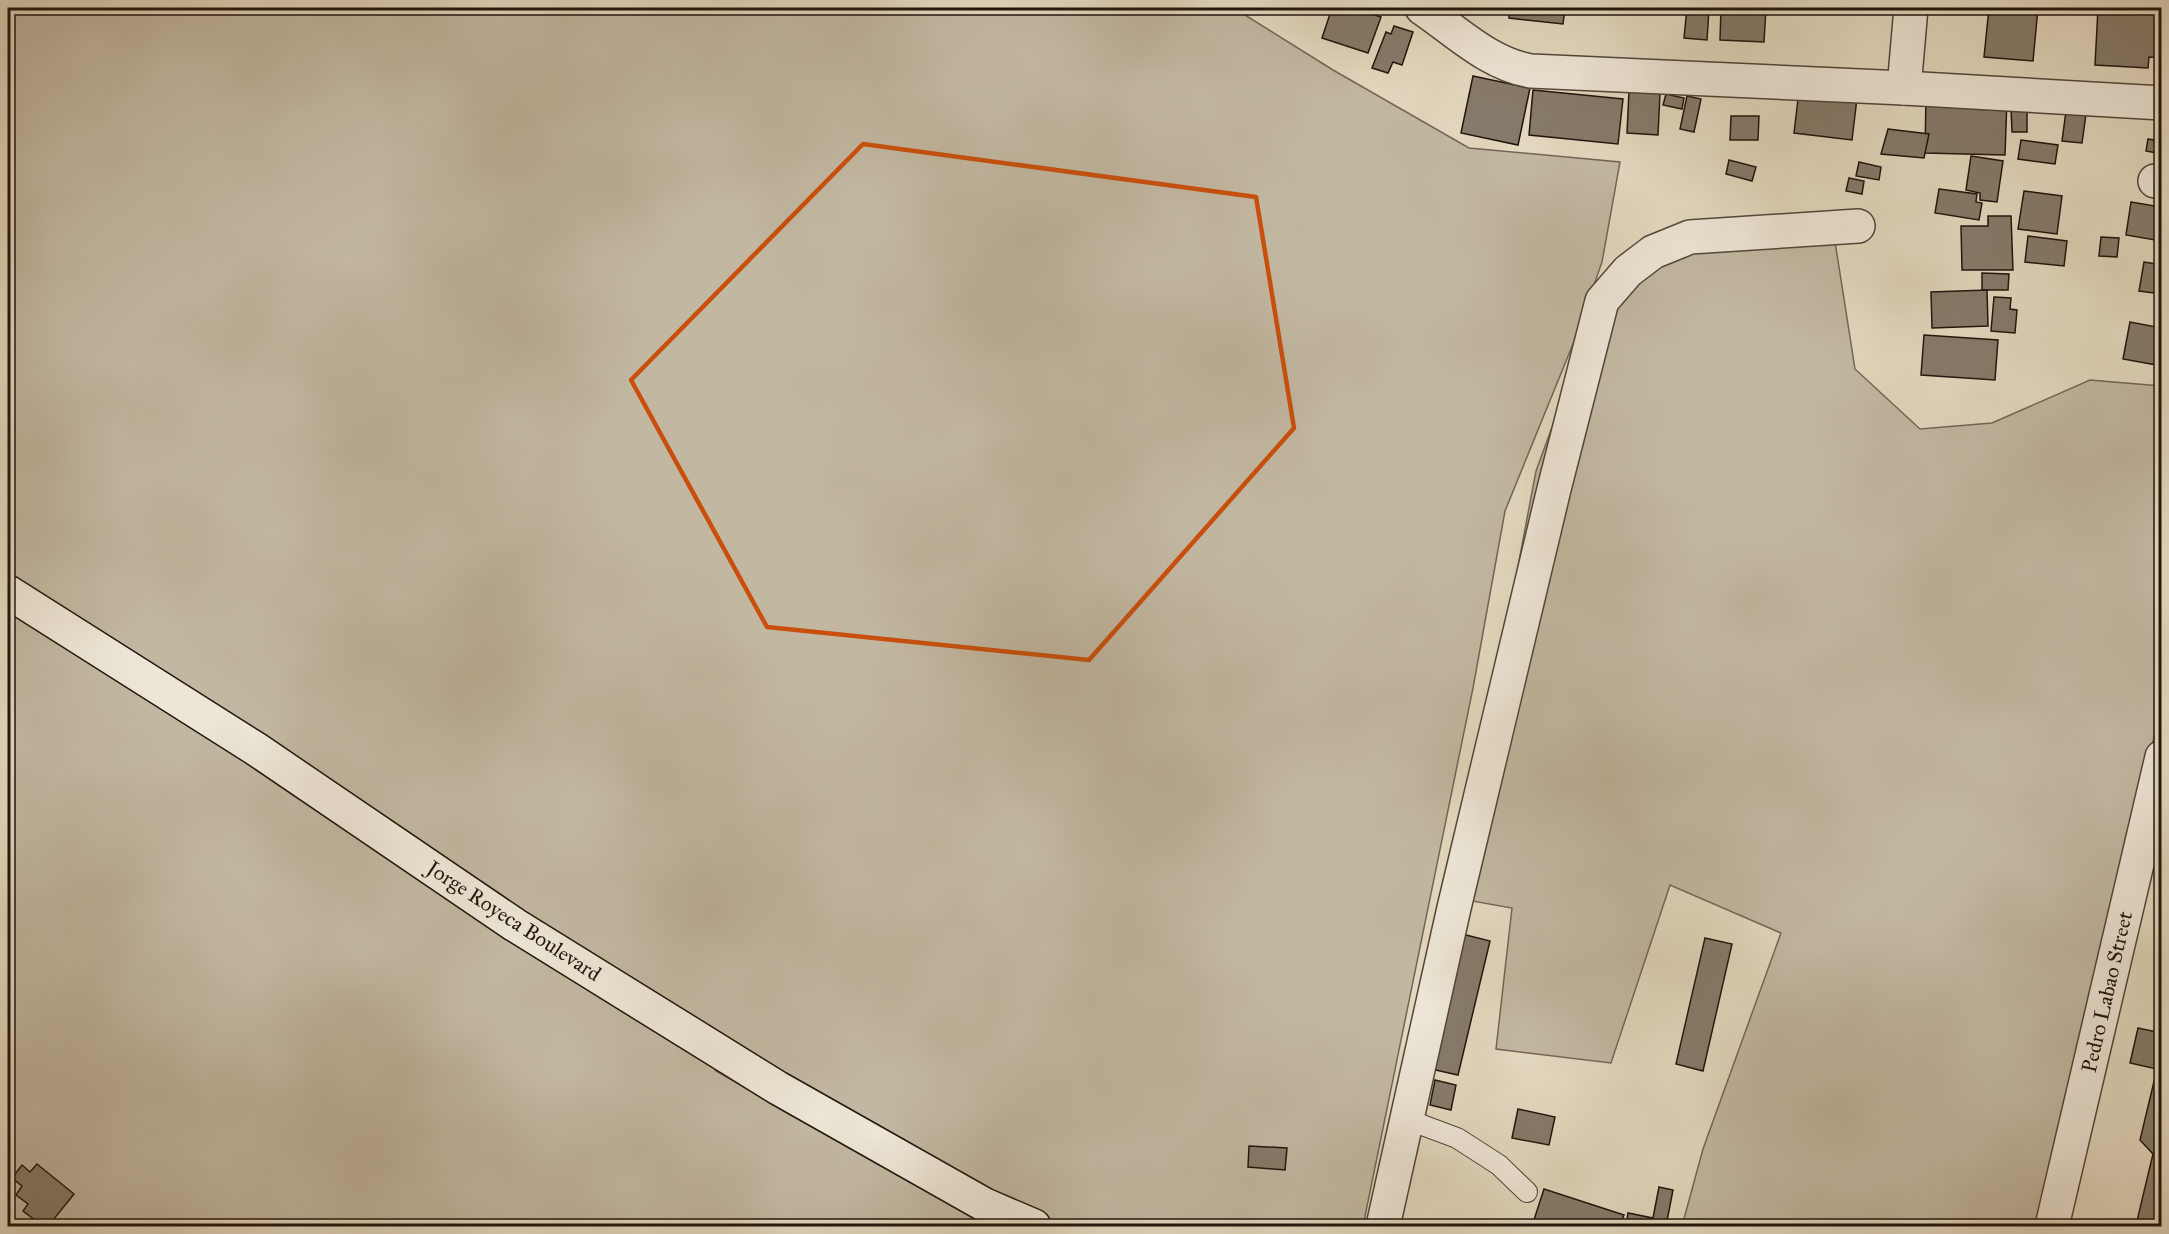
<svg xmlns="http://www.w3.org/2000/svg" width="2169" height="1234" font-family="'IM FELL Great Primer',serif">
<rect width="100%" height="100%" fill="#e3d9c0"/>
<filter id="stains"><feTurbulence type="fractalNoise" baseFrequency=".00333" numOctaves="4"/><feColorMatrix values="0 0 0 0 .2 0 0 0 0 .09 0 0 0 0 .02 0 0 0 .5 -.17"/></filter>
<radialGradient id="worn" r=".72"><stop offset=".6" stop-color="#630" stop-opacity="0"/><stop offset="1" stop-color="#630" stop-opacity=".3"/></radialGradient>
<g fill="#c2b8a2" stroke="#726658" stroke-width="1.5" fill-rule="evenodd">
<path d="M8,8H1234L1333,70L1469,148L1620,162L1602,262L1573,344L1505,511L1473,688L1363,1226H8ZM716,1071H717L980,1209L870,1158Z"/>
<polygon points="1831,216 1855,369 1920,429 1992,423 2090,380 2161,386 2161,702 2056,1226 1682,1226 1703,1149 1781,933 1670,885 1611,1063 1496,1049 1512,908 1444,896 1495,688 1536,471 1612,265"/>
</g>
<g fill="#867b6b" stroke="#21150e" stroke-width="1.5">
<polygon points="1332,8 1353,8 1381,17 1368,53 1322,38"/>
<polygon points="1459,8 1496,8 1496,13 1459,10"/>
<polygon points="1509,8 1565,8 1563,24 1509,18"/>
<polygon points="1687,8 1709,9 1707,40 1684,38"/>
<polygon points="1721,8 1766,8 1764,42 1720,40"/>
<polygon points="1989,8 2038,8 2033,61 1984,57"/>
<polygon points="2098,8 2162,9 2162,58 2149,57 2148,68 2095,65"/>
<polygon points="1394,26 1413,32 1402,65 1393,62 1388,73 1372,68 1386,32 1391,34"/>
<polygon points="1473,76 1530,88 1518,145 1461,133"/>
<polygon points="1533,90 1623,99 1618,144 1529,135"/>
<polygon points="1629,91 1660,93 1658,135 1627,133"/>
<polygon points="1799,91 1857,98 1852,140 1794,133"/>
<polygon points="1666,94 1684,98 1682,109 1663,105"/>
<polygon points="1687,96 1701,99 1694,132 1680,129"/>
<polygon points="1926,96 2007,99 2005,155 1925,153"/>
<polygon points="2011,108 2027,108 2027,132 2012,132"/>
<polygon points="2066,111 2086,114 2082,143 2062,141"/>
<polygon points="1731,116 1759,116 1758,140 1730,140"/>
<polygon points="1888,129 1929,134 1924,158 1881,154"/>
<polygon points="2148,139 2162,141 2162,154 2146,151"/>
<polygon points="2021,140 2058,145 2055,164 2018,159"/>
<polygon points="1971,156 2003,161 1997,202 1980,200 1980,193 1966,190"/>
<polygon points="1729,160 1756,167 1752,181 1726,174"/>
<polygon points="1859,162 1881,167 1879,180 1856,176"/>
<polygon points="1849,178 1864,181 1862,194 1846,191"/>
<polygon points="1939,189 1977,194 1976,202 1982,203 1979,220 1935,213"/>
<polygon points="2024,191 2062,196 2057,234 2018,229"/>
<polygon points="2131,202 2161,207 2155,240 2126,235"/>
<polygon points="1988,216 2011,216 2013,270 1962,270 1961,226 1988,226"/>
<polygon points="2028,236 2067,241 2064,266 2025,262"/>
<polygon points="2101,237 2119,238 2117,257 2099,256"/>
<polygon points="2144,262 2162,265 2162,294 2139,291"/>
<polygon points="1982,273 2009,274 2008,290 1982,290"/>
<polygon points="1987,290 1988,326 1932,328 1931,292"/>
<polygon points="1994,297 2011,298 2010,309 2017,310 2015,333 1991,331"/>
<polygon points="2130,322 2162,328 2162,366 2123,359"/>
<polygon points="1924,335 1998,340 1995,380 1921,375"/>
<polygon points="1462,934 1490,941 1458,1075 1431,1069"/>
<polygon points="1705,938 1732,944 1703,1071 1676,1064"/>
<polygon points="2138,1028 2162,1033 2162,1226 2136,1225 2153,1154 2140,1140 2157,1069 2130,1063"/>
<polygon points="1435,1080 1456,1085 1451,1110 1430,1105"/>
<polygon points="1518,1109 1555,1117 1549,1145 1512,1138"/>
<polygon points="1249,1146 1287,1148 1285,1170 1248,1167"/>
<polygon points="37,1164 74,1194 53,1220 55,1224 53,1226 43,1226 23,1211 28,1204 16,1195 22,1186 12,1178 22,1165 30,1172"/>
<polygon points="1659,1187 1673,1190 1666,1226 1626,1226 1628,1213 1653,1218"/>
<polygon points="1544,1189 1624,1215 1620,1226 1532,1226"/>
</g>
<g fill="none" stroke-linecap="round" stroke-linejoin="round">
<defs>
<polyline id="lane" points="1406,1119 1457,1138 1499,1165 1527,1192"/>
<g id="street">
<path d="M1422,8C1456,31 1489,64 1531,71L1904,88L2162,103"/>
<polyline points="1904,88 1911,8"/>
<polyline points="2155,181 2162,182"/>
<polyline points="1383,1226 1454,908 1554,489 1602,301 1628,271 1653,252 1690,237 1858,226"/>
<polyline points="2052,1226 2162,757"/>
</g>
<polyline id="secondary" points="8,592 256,749 515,925 778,1088 985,1205 1034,1226"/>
</defs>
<use href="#lane" stroke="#52463a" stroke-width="22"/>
<use href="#street" stroke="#52463a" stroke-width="36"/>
<use href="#secondary" stroke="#21150e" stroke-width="36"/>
<use href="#lane" stroke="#ede6d6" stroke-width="20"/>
<use href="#street" stroke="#ede6d6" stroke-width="33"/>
<use href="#secondary" stroke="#ede6d6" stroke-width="33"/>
</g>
<path fill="none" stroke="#ca4f0c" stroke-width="4.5" stroke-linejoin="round" d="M863,144L1256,197L1294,428L1089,660L767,627L631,380Z"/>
<g text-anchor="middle" stroke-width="6" stroke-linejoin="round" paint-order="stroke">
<g font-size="21" fill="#21150e" stroke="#ede6d6">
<text transform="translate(514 921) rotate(33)" y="7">Jorge Royeca Boulevard</text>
<text transform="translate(2107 992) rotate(-77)" y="7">Pedro Labao Street</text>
</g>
</g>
<rect width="2169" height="1234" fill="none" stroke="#e3d9c0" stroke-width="30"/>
<rect x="9" y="9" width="2151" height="1216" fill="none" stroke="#21150e" stroke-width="3"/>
<rect x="15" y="15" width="2139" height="1204" fill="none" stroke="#21150e" stroke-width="1.5"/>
<rect width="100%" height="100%" filter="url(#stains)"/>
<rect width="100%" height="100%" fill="url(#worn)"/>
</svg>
